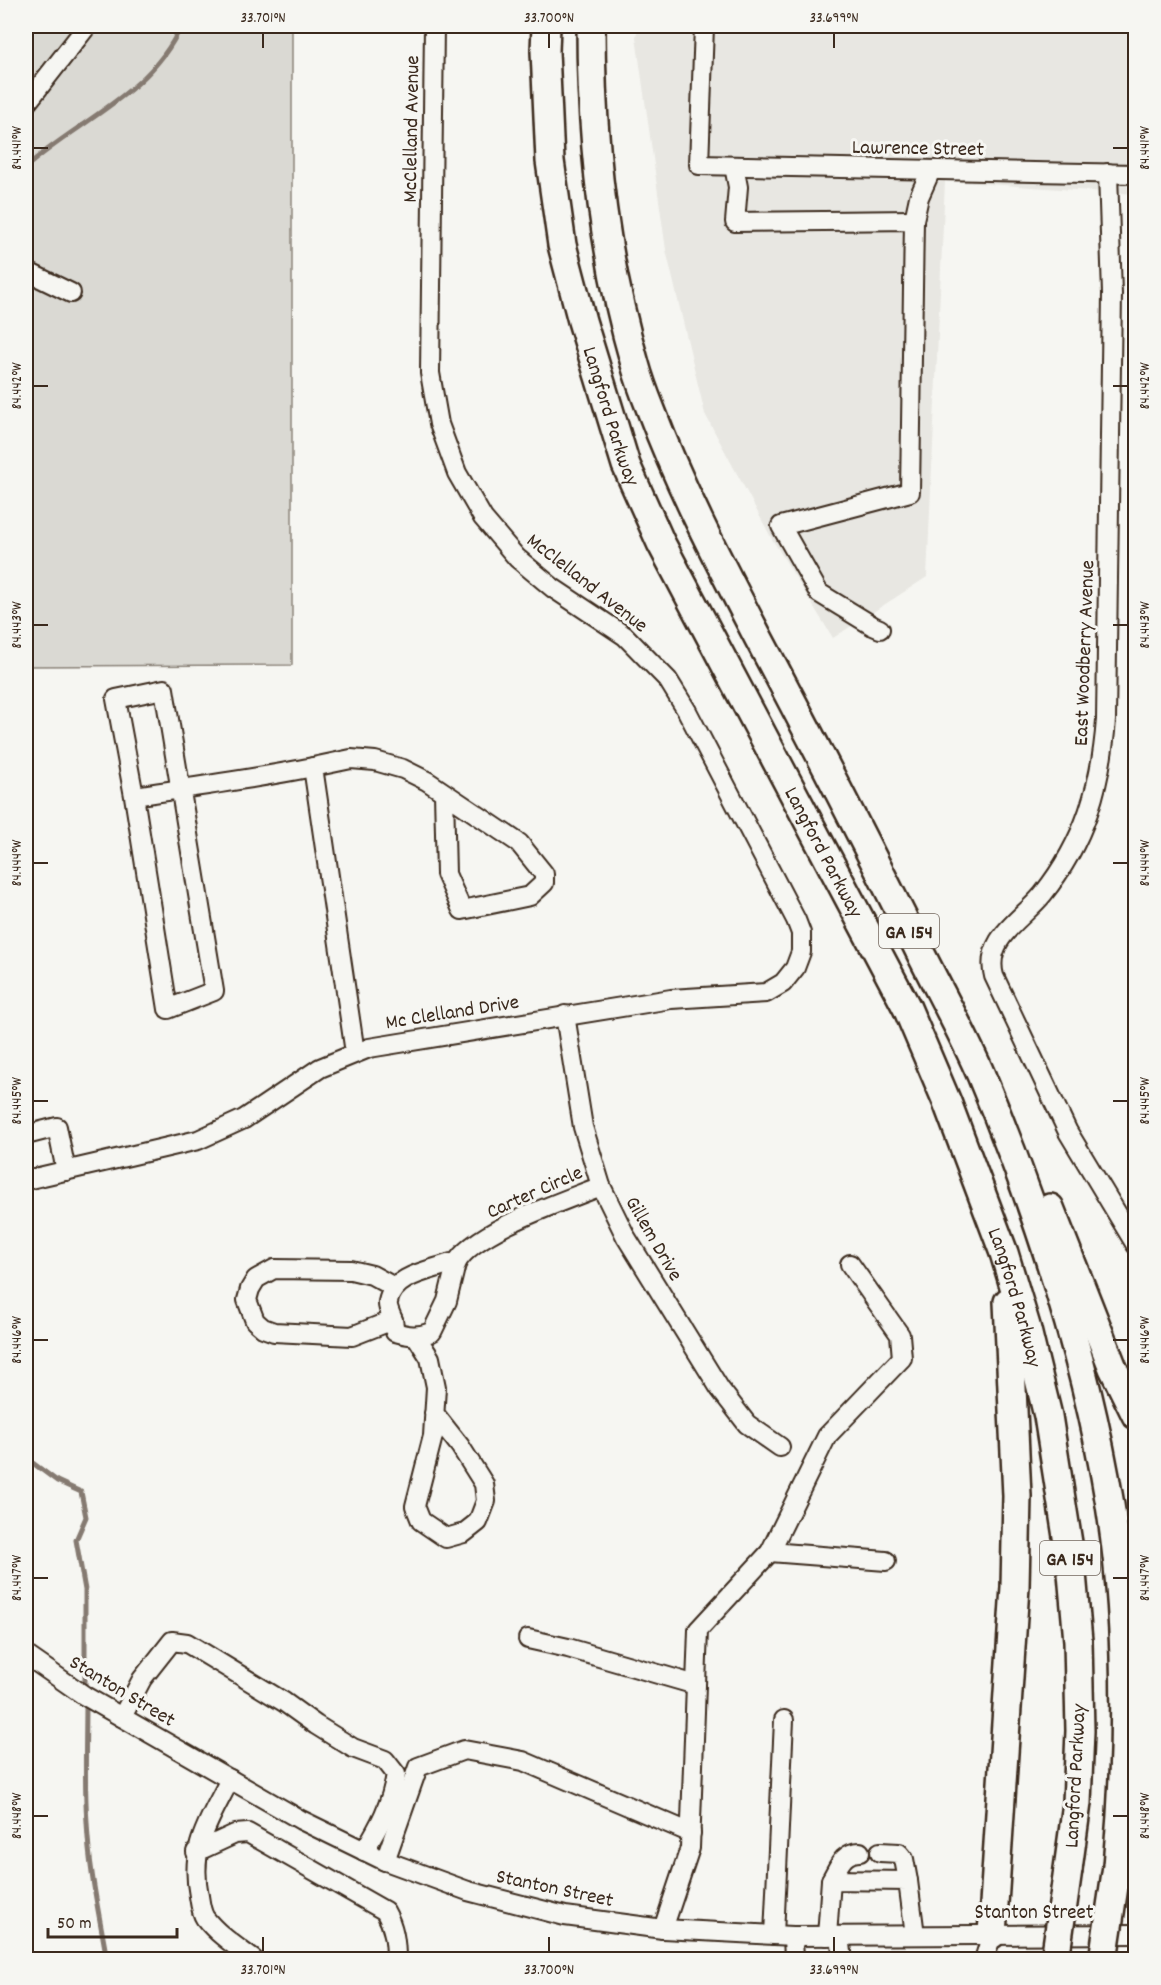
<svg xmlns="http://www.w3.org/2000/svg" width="1161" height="1985" font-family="Dekko,sans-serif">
<rect width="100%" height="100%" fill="#f6f6f2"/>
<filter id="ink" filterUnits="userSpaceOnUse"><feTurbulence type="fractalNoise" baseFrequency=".0167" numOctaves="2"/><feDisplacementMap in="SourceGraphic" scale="12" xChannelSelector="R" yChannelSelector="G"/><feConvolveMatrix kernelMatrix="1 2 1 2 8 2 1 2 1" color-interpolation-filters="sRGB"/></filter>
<g filter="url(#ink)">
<polygon fill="#e8e7e2" points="638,26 1135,26 1135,194 945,181 927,577 833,638 772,539 705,414 666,250 636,37"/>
<polygon fill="#dad9d3" stroke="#8a8278" stroke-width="1.5" points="26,26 292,26 292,665 26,666"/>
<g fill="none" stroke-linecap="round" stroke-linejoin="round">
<g stroke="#857a71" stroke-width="5">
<path d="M26,167C78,121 151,93 181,26"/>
<polyline points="26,1458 57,1481 81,1492 86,1517 76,1540 85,1590 85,1692"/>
<path d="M86,1701C86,1741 84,1782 87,1822C89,1869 99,1913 107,1960"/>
</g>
<defs>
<g id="minor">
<polyline points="704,26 699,165 1136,174"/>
<polyline points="26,104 87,26"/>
<polyline points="734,166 738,187 735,222 914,220 910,492 781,526 819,593 873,626 880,629"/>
<path d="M1108,173L1112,294L1106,720C1101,786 1085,841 1043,894C1022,920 984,938 994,976L1068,1132L1136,1245"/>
<polyline points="914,220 919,197 931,170"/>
<polyline points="26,271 71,293"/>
<path d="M134,796L116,699L164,689L214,991L168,1009L134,796C194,787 254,779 313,767"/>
<polyline points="565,1015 583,1127 601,1186 626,1237 720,1389 747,1424 780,1447"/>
<polyline points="355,1053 313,767 351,759 375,761 403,769 427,781 519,843 544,874 544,883 530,896 462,910 446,874 444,793"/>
<polyline points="26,1135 57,1127 66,1171"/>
<polyline points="26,1180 198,1140 244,1119 320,1068 369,1048 671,999 766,993 783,983 795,968 801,952 801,933 796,920 687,711 668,680 625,636 553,588 517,558 483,518 457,473 439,424 430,373 434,26"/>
<path d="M394,1287L372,1275L351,1270L274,1269L256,1279L250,1289L247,1300L255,1321L263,1328L274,1332L352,1336L393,1320C391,1315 387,1307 388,1302C393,1275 429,1271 451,1263L456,1264C472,1231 567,1200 601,1186"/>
<path d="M393,1320L395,1332C408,1336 418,1337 432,1332L447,1301L456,1264"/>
<polyline points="416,1336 430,1358 436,1387 433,1436 415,1506 421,1521 446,1538 464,1533 478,1522 486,1501 484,1484 460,1446 434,1413"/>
<polyline points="770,1552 886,1561"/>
<polyline points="528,1639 568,1648 696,1685"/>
<polyline points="26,1655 85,1696 301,1820 383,1860 468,1891 565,1916 663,1929 793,1936 1136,1934"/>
<path d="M122,1717L142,1679L172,1641L187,1643L284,1702L316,1725L353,1748L385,1760L396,1774C391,1805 380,1825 364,1851"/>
<path d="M230,1779C209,1822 189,1846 199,1896C200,1903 201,1912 205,1918C218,1935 237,1947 254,1960"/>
<path d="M196,1852L235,1834L248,1833L385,1911C394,1927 396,1941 396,1960"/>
<polyline points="880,1852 899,1853 904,1859 908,1881"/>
<polyline points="385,1861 418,1767 464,1750 523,1761 691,1833"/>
<path d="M831,1880C839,1866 843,1852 860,1852"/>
<polyline points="663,1929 690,1848 698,1630 770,1552 827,1436 902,1358 900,1335 850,1264"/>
<polyline points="774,1935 784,1720"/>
<polyline points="793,1936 794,1960"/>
<polyline points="827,1936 831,1880 908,1881 915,1935"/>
<polyline points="840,1936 843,1960"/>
<polyline points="984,1960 992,1934"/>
</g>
<g id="highway">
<path id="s1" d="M546,26L545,51L550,161L562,245L582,321L626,465L661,543L907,1008L947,1102L1004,1253L1026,1326L1048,1416L1071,1562L1078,1641L1080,1731L1077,1803L1068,1869"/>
<path d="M591,26C591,139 603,254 635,364C639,379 645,395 651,410C681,490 720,564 759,639C813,740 865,842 916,944C937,987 962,1031 981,1075C1039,1214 1086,1357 1110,1505C1129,1624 1128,1746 1117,1866"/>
<polyline points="1050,1208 1113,1368 1136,1415"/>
<polyline points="992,1934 1015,1587 1017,1496 1008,1302"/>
</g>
</defs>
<use href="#minor" stroke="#3b2a1e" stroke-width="22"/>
<use href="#highway" stroke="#3b2a1e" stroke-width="32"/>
<use href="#minor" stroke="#f6f6f2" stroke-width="18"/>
<use href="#highway" stroke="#f6f6f2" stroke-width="27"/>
<defs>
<g id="highway-bridge">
<polyline points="1055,1960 1068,1869"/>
<polyline points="1103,1960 1117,1866"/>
</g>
</defs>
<use href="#highway-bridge" stroke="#3b2a1e" stroke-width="32" stroke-linecap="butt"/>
<use href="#highway-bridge" stroke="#f6f6f2" stroke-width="27"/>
</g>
</g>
<path fill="none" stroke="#3b2a1e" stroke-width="2" d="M263,33V48M549,33V48M834,33V48M33,148H48M1113,148H1128M33,386H48M1113,386H1128M33,625H48M1113,625H1128M33,863H48M1113,863H1128M33,1101H48M1113,1101H1128M33,1340H48M1113,1340H1128M33,1578H48M1113,1578H1128M33,1816H48M1113,1816H1128M263,1937V1952M549,1937V1952M834,1937V1952"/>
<g text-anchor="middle" stroke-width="6" stroke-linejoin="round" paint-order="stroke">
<g fill="#f6f6f2" stroke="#73675e" stroke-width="1.5">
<rect x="879" y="914" width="60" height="34" rx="4.5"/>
<rect x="1040" y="1541" width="60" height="34" rx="4.5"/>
</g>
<g font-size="20" font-weight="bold" fill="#3b2a1e">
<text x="909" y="938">GA 154</text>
<text x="1070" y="1565">GA 154</text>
</g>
<g font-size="21" fill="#3b2a1e" stroke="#f6f6f2">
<text transform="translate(410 129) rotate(-89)" y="7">McClelland Avenue</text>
<text transform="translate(918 147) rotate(1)" y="7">Lawrence Street</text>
<text dy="7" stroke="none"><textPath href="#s1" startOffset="398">Langford Parkway</textPath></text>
<text transform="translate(588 582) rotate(38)" y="7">McClelland Avenue</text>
<text transform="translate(1083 653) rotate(-88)" y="7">East Woodberry Avenue</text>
<text dy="7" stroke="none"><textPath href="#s1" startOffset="884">Langford Parkway</textPath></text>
<text transform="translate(452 1011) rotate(-9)" y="7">Mc Clelland Drive</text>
<text transform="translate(534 1191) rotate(-24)" y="7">Carter Circle</text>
<text transform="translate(655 1238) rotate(60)" y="7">Gillem Drive</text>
<text dy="7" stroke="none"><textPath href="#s1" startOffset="1370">Langford Parkway</textPath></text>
<text transform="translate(123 1690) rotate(31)" y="7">Stanton Street</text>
<text transform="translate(1074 1776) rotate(-87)" y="7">Langford Parkway</text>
<text transform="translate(555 1887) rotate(12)" y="7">Stanton Street</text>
<text x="1034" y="1918">Stanton Street</text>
</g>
</g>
<rect width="1161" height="1985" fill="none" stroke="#f6f6f2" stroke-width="66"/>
<path d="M48 1928v9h129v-9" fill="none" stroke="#3b2a1e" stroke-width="3"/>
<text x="57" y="1928" font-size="18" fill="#3b2a1e" stroke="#f6f6f2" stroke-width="4.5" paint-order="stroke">50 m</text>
<rect x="33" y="33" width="1095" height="1919" fill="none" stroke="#3b2a1e" stroke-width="2"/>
<g font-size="15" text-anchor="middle" fill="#3b2a1e">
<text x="263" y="22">33.701°N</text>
<text x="549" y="22">33.700°N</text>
<text x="834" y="22">33.699°N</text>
<text transform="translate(1144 148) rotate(-90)" y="5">84.441°W</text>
<text transform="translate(16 148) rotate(-90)" y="5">84.441°W</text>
<text transform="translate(1144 386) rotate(-90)" y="5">84.442°W</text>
<text transform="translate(16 386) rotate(-90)" y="5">84.442°W</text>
<text transform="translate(1144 625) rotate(-90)" y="5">84.443°W</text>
<text transform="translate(16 625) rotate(-90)" y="5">84.443°W</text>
<text transform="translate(1144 863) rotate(-90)" y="5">84.444°W</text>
<text transform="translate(16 863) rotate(-90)" y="5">84.444°W</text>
<text transform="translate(1144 1101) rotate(-90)" y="5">84.445°W</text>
<text transform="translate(16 1101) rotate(-90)" y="5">84.445°W</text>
<text transform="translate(1144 1340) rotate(-90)" y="5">84.446°W</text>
<text transform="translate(16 1340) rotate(-90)" y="5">84.446°W</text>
<text transform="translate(1144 1578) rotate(-90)" y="5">84.447°W</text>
<text transform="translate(16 1578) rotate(-90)" y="5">84.447°W</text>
<text transform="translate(1144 1816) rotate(-90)" y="5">84.448°W</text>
<text transform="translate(16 1816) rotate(-90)" y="5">84.448°W</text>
<text x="263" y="1974">33.701°N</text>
<text x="549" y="1974">33.700°N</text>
<text x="834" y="1974">33.699°N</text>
</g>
</svg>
